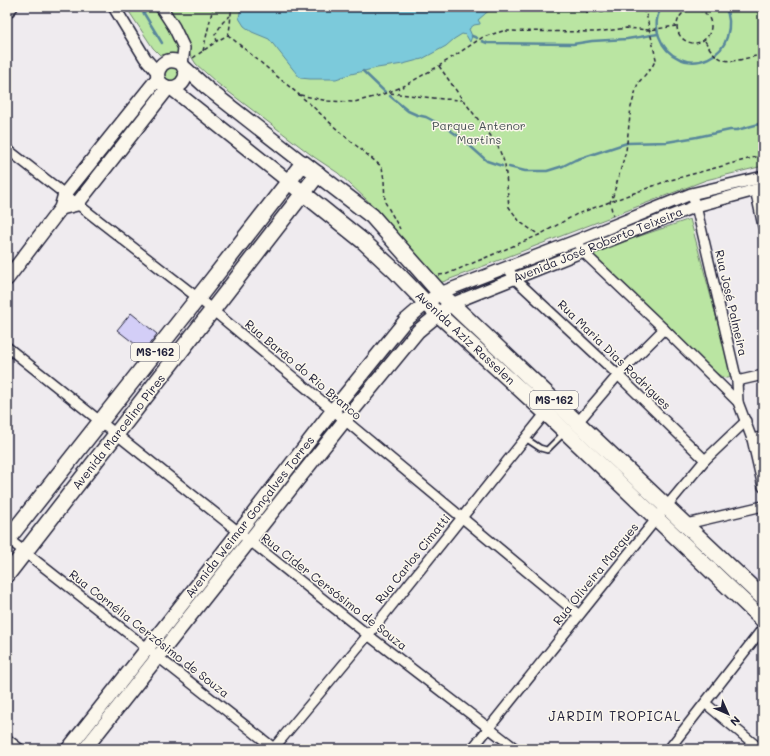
<svg xmlns="http://www.w3.org/2000/svg" width="770" height="756" font-family="Mali,sans-serif">
<rect width="100%" height="100%" fill="#efebef"/>
<filter id="ink" filterUnits="userSpaceOnUse"><feTurbulence type="fractalNoise" baseFrequency=".025" numOctaves="2"/><feDisplacementMap in="SourceGraphic" scale="8" xChannelSelector="R" yChannelSelector="G"/><feConvolveMatrix kernelMatrix="1 2 1 2 8 2 1 2 1" color-interpolation-filters="sRGB"/></filter>
<g filter="url(#ink)">
<polygon fill="#e7e2f1" points="763,572 763,585 752,576"/>
<g fill="#bae5a2" stroke="#6e846e">
<polygon points="126,7 763,7 763,166 706,180 440,283 409,248 379,211 338,173 314,157 217,83 196,64 186,48 181,46 178,50 179,55 168,54 160,55 153,48"/>
<polygon points="169,67 175,68 179,71 180,77 172,83 164,78 164,73"/>
<path d="M690,219L731,371V377C725,380 721,376 716,373L590,253Z"/>
</g>
<polygon fill="#7ccadb" stroke="#58879b" points="241,7 493,7 478,20 480,23 480,24 474,25 469,29 472,36 470,42 466,35 462,34 454,39 446,46 422,59 403,64 377,68 351,74 336,79 310,79 300,78 269,39 252,32 244,26 239,18"/>
<g fill="none" stroke-linecap="round" stroke-linejoin="round">
<g stroke="#58879b" stroke-width="2.5">
<polyline points="140,7 162,43"/>
<path d="M662,7C650,24 660,51 680,59C698,67 722,56 727,37C730,27 730,16 725,7"/>
<polyline points="472,36 477,38"/>
<polyline points="482,41 487,43 573,44 592,41 627,39 658,34"/>
<polyline points="363,71 385,92"/>
<polyline points="390,96 408,111 417,115 426,117 447,128 461,138 487,161 502,166"/>
<polyline points="509,167 525,171 547,171 563,166 575,160 627,143 667,142 697,137 730,130 737,130 759,124 763,119"/>
</g>
</g>
<polygon fill="#d3cef7" stroke="#22223b" points="131,313 157,334 144,351 117,330"/>
<g fill="none" stroke-linecap="round" stroke-linejoin="round">
<defs>
<polyline id="service" points="525,438 540,448 547,450 564,433"/>
<g id="minor">
<polyline points="7,14 13,7"/>
<polyline points="7,149 198,298 579,615"/>
<polyline points="755,189 763,226"/>
<polyline points="691,194 696,206 737,381 738,402 752,439 763,487"/>
<polyline points="578,240 582,251 664,329 738,402"/>
<polyline points="507,267 515,279 618,375 705,460"/>
<polyline points="7,347 368,635 516,749"/>
<polyline points="737,381 763,375"/>
<polyline points="578,422 618,375 664,329"/>
<polyline points="752,439 763,437"/>
<polyline points="682,525 763,506"/>
<polyline points="7,538 275,749"/>
<polyline points="705,703 760,749"/>
<polyline points="7,739 20,749"/>
<polyline points="273,749 368,635 548,410"/>
<polyline points="472,749 661,513 705,460 746,421"/>
<polyline points="669,749 763,628"/>
</g>
<g id="tertiary">
<polyline points="114,7 145,58 158,73"/>
<polyline points="161,7 174,27 184,48 182,64"/>
<polyline points="440,293 578,240 691,194 763,177"/>
<polyline points="451,304 696,206 763,188"/>
</g>
<g id="secondary">
<polyline points="185,68 207,88 303,163"/>
<path d="M171,88C180,87 185,82 186,73L182,64C160,50 146,84 171,88L288,181"/>
<polyline points="61,208 77,204 168,88"/>
<polyline points="7,279 61,208 65,194 158,78"/>
<polyline points="68,749 239,532 333,410 405,321 426,303 440,293"/>
<polyline points="85,749 345,420 418,331 446,308"/>
</g>
<g id="primary">
<polyline points="288,181 364,242 395,271 426,303 546,413 763,620"/>
<polyline points="7,540 198,298 303,163 372,216 440,293 763,598"/>
<polyline points="7,575 318,174"/>
</g>
</defs>
<use href="#service" stroke="#22223b" stroke-width="8"/>
<use href="#minor" stroke="#22223b" stroke-width="12"/>
<use href="#tertiary" stroke="#22223b" stroke-width="14"/>
<use href="#secondary" stroke="#22223b" stroke-width="16"/>
<use href="#primary" stroke="#22223b" stroke-width="18"/>
<g stroke="#22223b" stroke-width="1.5" stroke-dasharray="4 3" stroke-linecap="butt">
<circle cx="694" cy="26" r="17"/>
<polyline points="586,12 622,11 639,9 646,13 656,59 652,67 638,83 631,107 626,151 613,196 610,202 613,216"/>
<polyline points="705,12 706,7"/>
<path d="M230,16L223,22L215,35L217,41L228,35C231,26 230,16 232,7"/>
<polyline points="228,35 310,104 341,133 382,167 384,180 385,202 400,229"/>
<path d="M705,41C721,69 733,61 760,55L763,56"/>
<polyline points="203,51 213,7"/>
<polyline points="193,58 217,41"/>
<polyline points="439,66 460,96 497,144 505,164 509,207 520,222 539,235"/>
<polyline points="390,93 443,99 463,100"/>
<polyline points="300,95 328,101 354,102 378,96 402,87 439,66 483,37 503,31 597,32 627,28 649,30 676,26"/>
<polyline points="439,275 447,274 539,235 577,214 634,193 667,181 763,155"/>
</g>
<use href="#service" stroke="#fbf7ec" stroke-width="4.5"/>
<use href="#minor" stroke="#fbf7ec" stroke-width="9"/>
<use href="#tertiary" stroke="#fbf7ec" stroke-width="11"/>
<use href="#secondary" stroke="#fbf7ec" stroke-width="13"/>
<use href="#primary" stroke="#fbf7ec" stroke-width="15"/>
</g>
</g>
<g text-anchor="middle" stroke-width="3" stroke-linejoin="round" paint-order="stroke">
<g fill="#fbf7ec" stroke="#636270" stroke-width="1">
<rect x="131" y="343" width="48" height="18" rx="3"/>
<rect x="530" y="391" width="48" height="18" rx="3"/>
</g>
<g font-size="11" font-weight="bold" fill="#22223b">
<text x="155" y="356">MS-162</text>
<text x="554" y="404">MS-162</text>
</g>
<g font-size="12" fill="#485355" stroke="#fbf7ec">
<text x="479" y="130">Parque Antenor<tspan x="479" dy="14">Martins</tspan></text>
</g>
<g font-size="12" fill="#22223b" stroke="#fbf7ec">
<text transform="translate(598 245) rotate(-22)" y="4">Avenida José Roberto Teixeira</text>
<text transform="translate(731 303) rotate(77)" y="4">Rua José Palmeira</text>
<text transform="translate(465 338) rotate(43)" y="4">Avenida Aziz Rasselen</text>
<text transform="translate(614 355) rotate(44)" y="4">Rua Maria Dias Rodrigues</text>
<text transform="translate(303 370) rotate(40)" y="4">Rua Barão do Rio Branco</text>
<text transform="translate(119 432) rotate(-52)" y="4">Avenida Marcelino Pires</text>
<text transform="translate(250 517) rotate(-52)" y="4">Avenida Weimar Gonçalves Torres</text>
<text transform="translate(413 559) rotate(-51)" y="4">Rua Carlos Cimatti</text>
<text transform="translate(596 574) rotate(-51)" y="4">Rua Oliveira Marques</text>
<text transform="translate(334 592) rotate(38)" y="4">Rua Cider Cersósimo de Souza</text>
<text transform="translate(149 634) rotate(38)" y="4">Rua Cornélia Cerzósimo de Souza</text>
</g>
<g font-size="13" letter-spacing="1" fill="#22223b" stroke="#fbf7ec">
<text x="615" y="721">JARDIM TROPICAL</text>
</g>
</g>
<rect width="770" height="756" fill="none" stroke="#fbf7ec" stroke-width="24"/>
<rect x="12" y="12" width="746" height="732" fill="none" stroke="#22223b" stroke-width="1.5" filter="url(#ink)"/>
<g transform="translate(728 714) rotate(135)" stroke="#fbf7ec" stroke-width="3" paint-order="stroke">
<path d="M0-3L7 15L0 10L-7 15Z" fill="#22223b"/>
<text y="-6" font-size="11" font-weight="bold" text-anchor="middle" fill="#22223b">N</text>
</g>
</svg>
